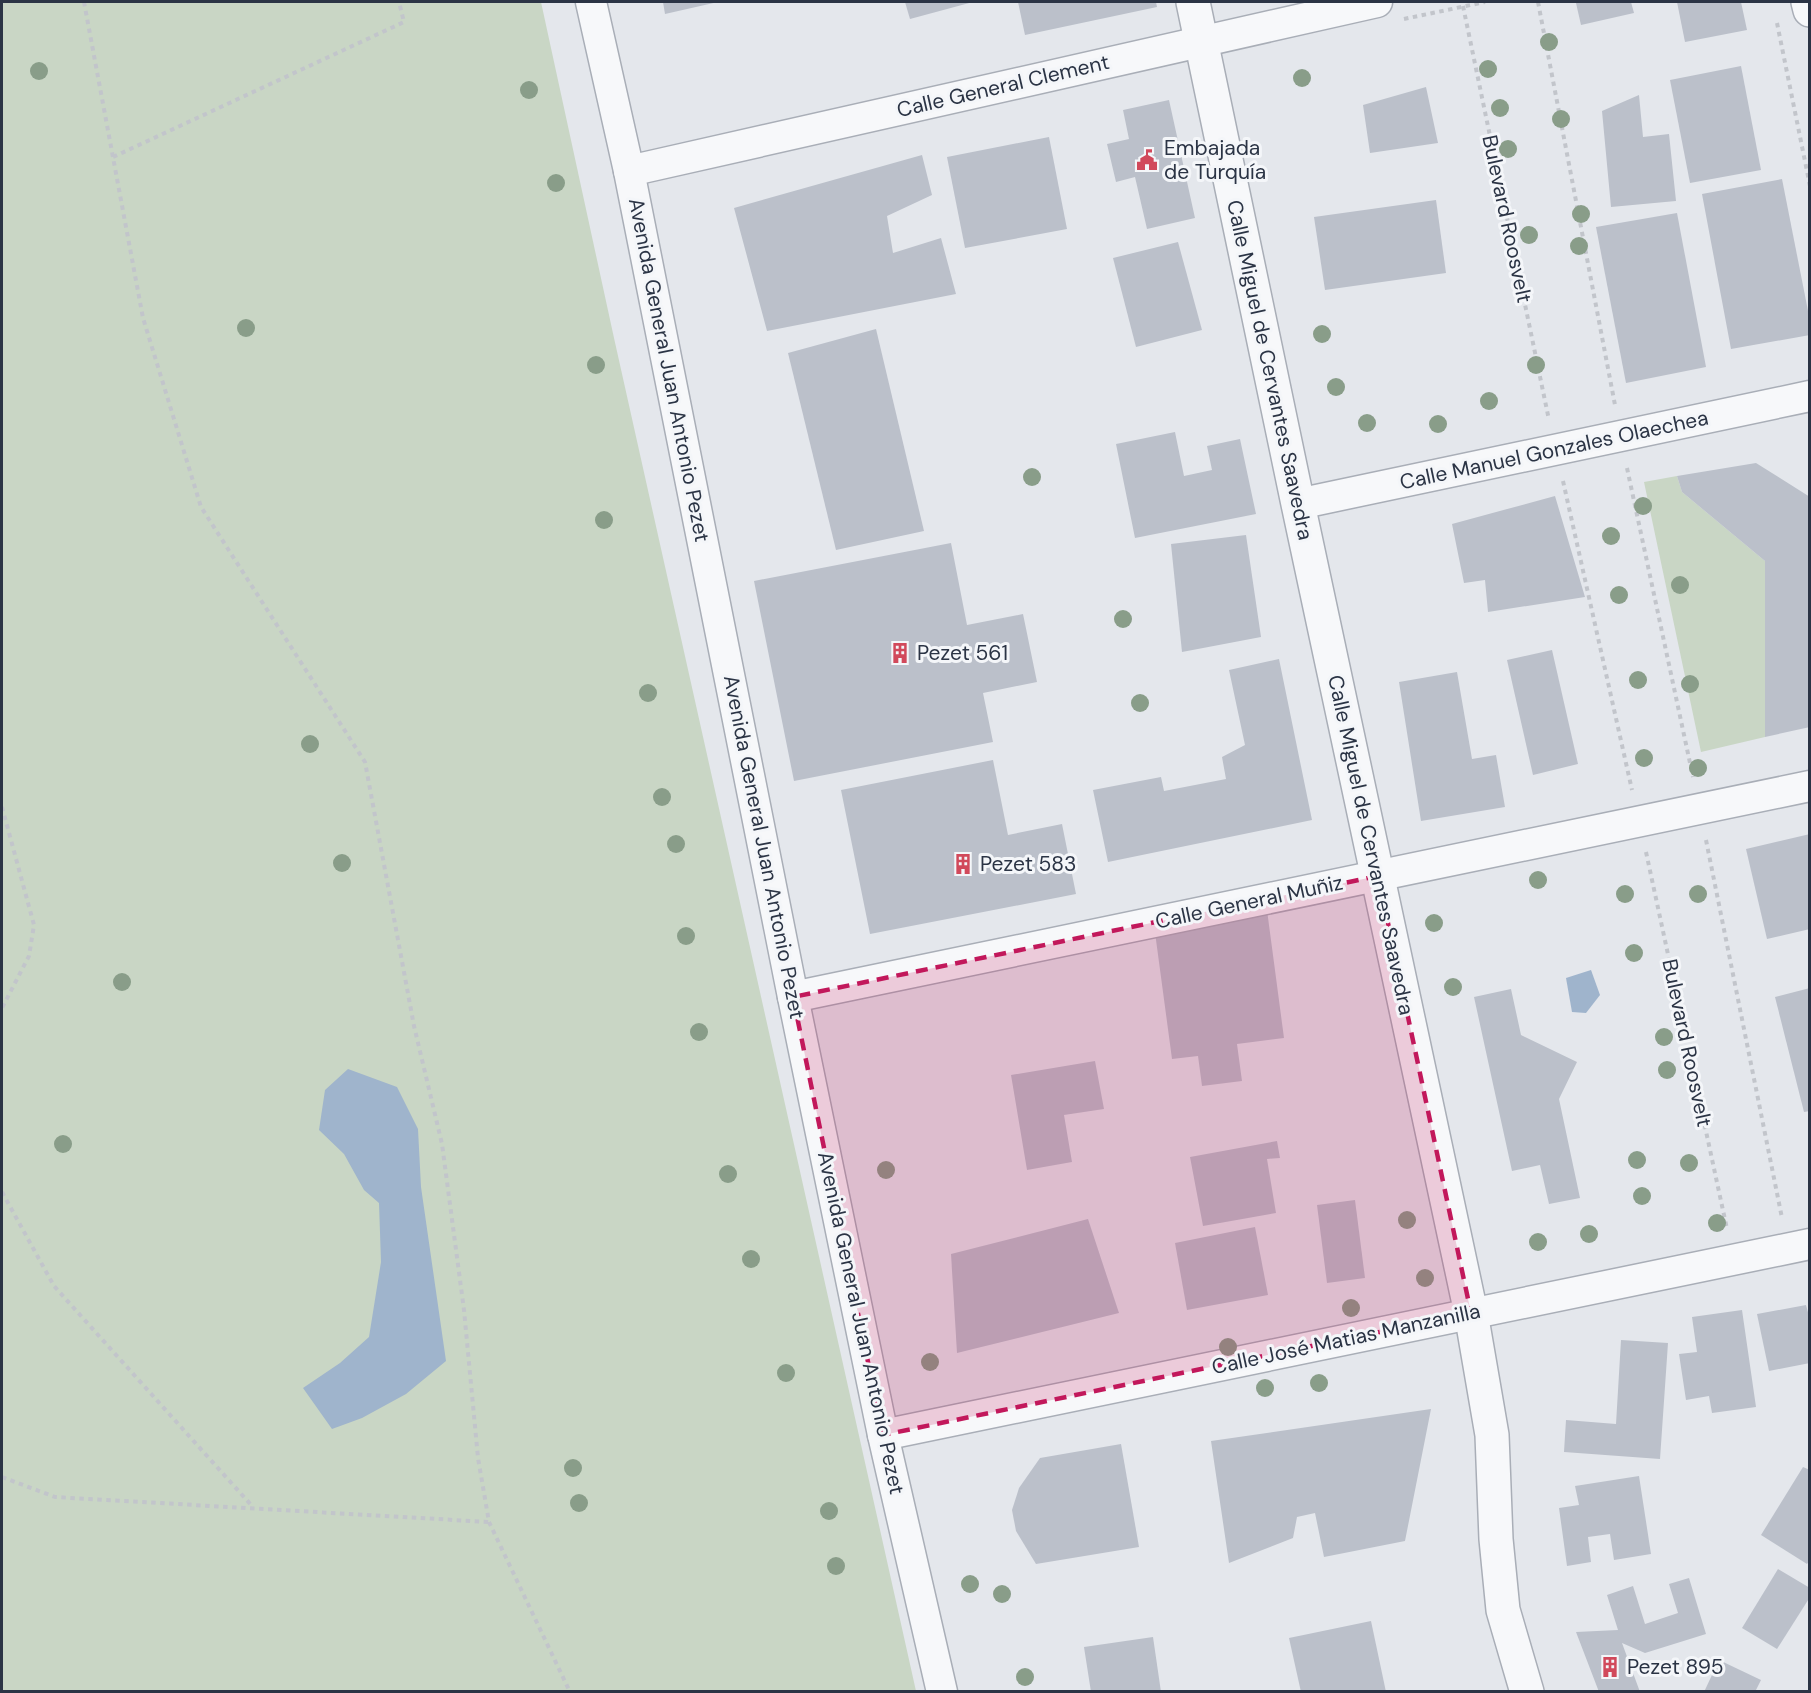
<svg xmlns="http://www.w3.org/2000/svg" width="1811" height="1693" font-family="'DM Sans',sans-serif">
<rect width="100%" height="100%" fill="#e4e7ec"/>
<g fill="#c9d6c5">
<polygon points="2,2 541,2 614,338 916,1691 2,1691"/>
<polygon points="1677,476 1682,492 1765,561 1765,737 1701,752 1644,482"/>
</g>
<g fill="#9fb4cc">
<polygon points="1591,970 1600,995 1586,1013 1572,1012 1566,978"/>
<polygon points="348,1069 397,1087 418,1129 421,1187 446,1361 406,1394 362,1418 332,1429 303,1388 340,1363 369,1337 381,1262 379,1203 364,1190 344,1154 319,1130 325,1090"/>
</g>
<g fill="#bbc0ca">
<polygon points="663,2 718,2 665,14"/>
<polygon points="905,2 973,2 910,19"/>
<polygon points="1018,2 1156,2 1157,7 1025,35"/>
<polygon points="1582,2 1631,2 1634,13 1581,25 1576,3"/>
<polygon points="1677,2 1741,2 1747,30 1685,42"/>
<polygon points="1741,66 1761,170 1690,183 1670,80"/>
<polygon points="1426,87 1438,143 1370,153 1363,105"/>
<polygon points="1639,95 1643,137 1669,134 1676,201 1611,207 1602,111"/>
<polygon points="1169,100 1195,218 1147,229 1135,177 1116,182 1107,144 1129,139 1123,110"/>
<polygon points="1049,137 1067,229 965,248 947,157"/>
<polygon points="922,155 932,195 887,216 893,253 941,238 956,294 767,331 734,208"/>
<polygon points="1782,179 1810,321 1810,335 1731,349 1702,194"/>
<polygon points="1436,200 1446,273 1325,290 1314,217"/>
<polygon points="1677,213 1706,367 1626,383 1596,227"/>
<polygon points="1178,242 1202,330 1136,347 1113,258"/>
<polygon points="876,329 924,531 836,550 788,353"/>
<polygon points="1175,432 1184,476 1212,470 1207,446 1240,439 1256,514 1135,538 1116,444"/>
<polygon points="1756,463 1810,497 1810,727 1765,737 1765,561 1682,492 1677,476"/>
<polygon points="1555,496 1585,597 1488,612 1485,580 1464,583 1452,524"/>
<polygon points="1246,535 1261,637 1182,652 1171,544"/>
<polygon points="951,543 967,625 1023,614 1037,682 983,693 993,742 794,781 754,581"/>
<polygon points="1552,650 1578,764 1533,775 1507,660"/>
<polygon points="1279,659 1312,820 1108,862 1093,790 1161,777 1164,791 1226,779 1222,757 1245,745 1229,670"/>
<polygon points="1457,672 1472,759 1496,755 1505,807 1421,821 1399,682"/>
<polygon points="993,760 1008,835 1062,824 1076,894 870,934 841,790"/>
<polygon points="1810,834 1810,929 1767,939 1746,849"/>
<polygon points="1267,910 1284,1038 1237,1044 1242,1081 1202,1086 1198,1056 1172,1059 1154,925"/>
<polygon points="1810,988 1810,1111 1804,1112 1775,997"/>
<polygon points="1511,989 1521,1035 1577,1062 1559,1099 1580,1198 1549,1204 1540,1165 1512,1171 1474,997"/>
<polygon points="1095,1061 1104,1109 1064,1115 1072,1162 1027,1170 1011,1075"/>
<polygon points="1277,1141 1280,1158 1267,1159 1276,1213 1203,1226 1190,1157"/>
<polygon points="1355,1200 1365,1278 1327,1283 1317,1205"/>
<polygon points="1088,1219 1119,1313 957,1353 951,1254"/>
<polygon points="1255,1227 1268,1295 1187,1310 1175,1243"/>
<polygon points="1806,1305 1810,1320 1810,1363 1769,1371 1757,1314"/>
<polygon points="1742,1310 1756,1407 1712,1413 1709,1396 1686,1400 1679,1354 1697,1352 1692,1317"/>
<polygon points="1621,1340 1668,1343 1660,1459 1564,1452 1566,1420 1616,1424"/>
<polygon points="1431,1409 1405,1541 1324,1557 1315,1513 1297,1517 1293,1538 1229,1563 1211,1441"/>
<polygon points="1121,1444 1139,1547 1036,1564 1016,1531 1012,1510 1019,1488 1040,1458"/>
<polygon points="1803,1467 1810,1470 1810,1560 1807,1564 1761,1535"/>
<polygon points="1639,1476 1651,1554 1614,1560 1610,1534 1588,1537 1591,1562 1567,1566 1559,1508 1579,1505 1575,1486"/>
<polygon points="1778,1569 1810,1588 1810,1597 1777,1649 1742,1628"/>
<polygon points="1689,1578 1706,1634 1645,1653 1622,1643 1640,1692 1599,1692 1576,1632 1618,1630 1607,1595 1633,1586 1645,1624 1678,1613 1669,1584"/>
<polygon points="1371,1621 1386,1692 1301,1692 1289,1638"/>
<polygon points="1153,1637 1161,1692 1091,1692 1084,1647"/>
<polygon points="1719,1660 1761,1680 1755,1692 1704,1692"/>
</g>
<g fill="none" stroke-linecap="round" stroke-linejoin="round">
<defs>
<g id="minor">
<polyline points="591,2 629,171 793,997 883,1435 942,1692"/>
<polyline points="629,171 1377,2"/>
<polyline points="1298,504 1810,396"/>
<polyline points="793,997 1810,786"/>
<polyline points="883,1435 1810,1244"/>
</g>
<g id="tertiary">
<polyline points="1193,2 1298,504 1471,1313 1492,1435 1496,1539 1503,1610 1527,1692"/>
<polyline points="1808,2 1810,10"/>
</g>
</defs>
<use href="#minor" stroke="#a9aeb7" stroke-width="33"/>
<use href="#tertiary" stroke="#a9aeb7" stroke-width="36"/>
<g stroke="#c2c5cb" stroke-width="4" stroke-dasharray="4.5 4.5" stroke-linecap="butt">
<polyline points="84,2 143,318 201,507 365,762 414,1026 442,1144 464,1310 478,1458 489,1522 570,1692"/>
<polyline points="1538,2 1615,405"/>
<polyline points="1463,6 1549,420"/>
<polyline points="1404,19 1485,2"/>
<polyline points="1777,23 1810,186"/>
<polyline points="113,157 404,22 399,2"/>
<polyline points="1627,468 1693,777"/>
<polyline points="1563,481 1632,790"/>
<polyline points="2,807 34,925 29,956 2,1008"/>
<polyline points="1706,840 1782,1218"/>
<polyline points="1646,852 1727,1229"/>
<polyline points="2,1192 54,1286 253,1507"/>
<polyline points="2,1477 55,1497 489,1522"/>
</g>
<use href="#minor" stroke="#f7f8fa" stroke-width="30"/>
<use href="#tertiary" stroke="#f7f8fa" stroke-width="33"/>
</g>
<g fill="#899d89">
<circle cx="1549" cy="42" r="9"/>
<circle cx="1488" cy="69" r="9"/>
<circle cx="39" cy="71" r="9"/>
<circle cx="1302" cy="78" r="9"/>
<circle cx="529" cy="90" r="9"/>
<circle cx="1500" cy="108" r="9"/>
<circle cx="1561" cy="119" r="9"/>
<circle cx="1508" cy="149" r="9"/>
<circle cx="556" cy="183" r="9"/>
<circle cx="1581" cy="214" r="9"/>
<circle cx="1529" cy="235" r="9"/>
<circle cx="1579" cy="246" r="9"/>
<circle cx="246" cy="328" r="9"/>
<circle cx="1322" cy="334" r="9"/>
<circle cx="596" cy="365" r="9"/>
<circle cx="1536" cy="365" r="9"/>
<circle cx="1336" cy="387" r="9"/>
<circle cx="1489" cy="401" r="9"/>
<circle cx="1367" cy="423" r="9"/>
<circle cx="1438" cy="424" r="9"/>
<circle cx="1032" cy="477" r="9"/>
<circle cx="1643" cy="506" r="9"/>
<circle cx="604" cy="520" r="9"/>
<circle cx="1611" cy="536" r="9"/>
<circle cx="1680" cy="585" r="9"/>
<circle cx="1619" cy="595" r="9"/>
<circle cx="1123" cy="619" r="9"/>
<circle cx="1638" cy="680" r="9"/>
<circle cx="1690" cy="684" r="9"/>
<circle cx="648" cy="693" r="9"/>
<circle cx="1140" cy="703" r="9"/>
<circle cx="310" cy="744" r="9"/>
<circle cx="1644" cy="758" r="9"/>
<circle cx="1698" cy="768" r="9"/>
<circle cx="662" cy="797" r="9"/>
<circle cx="676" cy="844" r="9"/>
<circle cx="342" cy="863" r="9"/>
<circle cx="1538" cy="880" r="9"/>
<circle cx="1625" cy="894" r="9"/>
<circle cx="1698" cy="894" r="9"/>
<circle cx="1434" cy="923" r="9"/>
<circle cx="686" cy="936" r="9"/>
<circle cx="1634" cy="953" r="9"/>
<circle cx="122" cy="982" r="9"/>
<circle cx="1453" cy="987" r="9"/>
<circle cx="699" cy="1032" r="9"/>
<circle cx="1664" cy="1037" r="9"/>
<circle cx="1667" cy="1070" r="9"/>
<circle cx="63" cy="1144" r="9"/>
<circle cx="1637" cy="1160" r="9"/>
<circle cx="1689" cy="1163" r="9"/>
<circle cx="886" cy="1170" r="9"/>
<circle cx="728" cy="1174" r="9"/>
<circle cx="1642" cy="1196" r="9"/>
<circle cx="1407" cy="1220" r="9"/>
<circle cx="1717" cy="1223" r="9"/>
<circle cx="1589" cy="1234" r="9"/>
<circle cx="1538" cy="1242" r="9"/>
<circle cx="751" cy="1259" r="9"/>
<circle cx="1425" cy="1278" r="9"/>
<circle cx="1351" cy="1308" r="9"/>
<circle cx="1228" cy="1347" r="9"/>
<circle cx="930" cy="1362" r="9"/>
<circle cx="786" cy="1373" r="9"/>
<circle cx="1319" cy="1383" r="9"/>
<circle cx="1265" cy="1388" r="9"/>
<circle cx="573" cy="1468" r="9"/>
<circle cx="579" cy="1503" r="9"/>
<circle cx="829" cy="1511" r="9"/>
<circle cx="836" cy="1566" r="9"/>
<circle cx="970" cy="1584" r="9"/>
<circle cx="1002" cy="1594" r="9"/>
<circle cx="1025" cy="1677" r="9"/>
</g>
<path fill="#c2185b" fill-opacity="0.2" stroke="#c2185b" stroke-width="4.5" stroke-dasharray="12 8" stroke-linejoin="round" d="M1378,876L1471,1313L883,1435L793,997Z"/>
<defs>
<symbol id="civic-bare" viewBox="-9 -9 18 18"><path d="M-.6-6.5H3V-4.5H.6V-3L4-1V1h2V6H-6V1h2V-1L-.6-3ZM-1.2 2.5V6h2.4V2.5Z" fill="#d1495b" stroke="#f4f6f9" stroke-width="2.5" paint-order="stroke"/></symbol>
<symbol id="building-bare" viewBox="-9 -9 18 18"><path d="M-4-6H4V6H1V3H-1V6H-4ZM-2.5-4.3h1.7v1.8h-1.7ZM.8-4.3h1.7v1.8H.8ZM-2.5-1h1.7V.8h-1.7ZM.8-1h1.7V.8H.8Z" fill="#d1495b" stroke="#f4f6f9" stroke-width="2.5" paint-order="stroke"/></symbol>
</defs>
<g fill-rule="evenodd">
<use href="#civic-bare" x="1132" y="145" width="30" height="30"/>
<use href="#building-bare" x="885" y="638" width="30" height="30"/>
<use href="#building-bare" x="948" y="849" width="30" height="30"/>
<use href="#building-bare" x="1595" y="1652" width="30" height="30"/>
</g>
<g text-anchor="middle" stroke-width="6" stroke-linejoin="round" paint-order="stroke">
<g font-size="21" fill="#2b3445" stroke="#f4f6f9">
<text transform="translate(1003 86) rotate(-13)" y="7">Calle General Clement</text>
<text transform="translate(1507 219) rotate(78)" y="7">Bulevard Roosvelt</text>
<text transform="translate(669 370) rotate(79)" y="7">Avenida General Juan Antonio Pezet</text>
<text transform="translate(1270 370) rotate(78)" y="7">Calle Miguel de Cervantes Saavedra</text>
<text transform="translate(1554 450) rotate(-12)" y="7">Calle Manuel Gonzales Olaechea</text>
<text transform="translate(1371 845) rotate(78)" y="7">Calle Miguel de Cervantes Saavedra</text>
<text transform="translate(764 847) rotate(79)" y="7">Avenida General Juan Antonio Pezet</text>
<text transform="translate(1249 902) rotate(-12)" y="7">Calle General Muñiz</text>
<text transform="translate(1687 1043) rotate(78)" y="7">Bulevard Roosvelt</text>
<text transform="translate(861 1323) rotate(78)" y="7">Avenida General Juan Antonio Pezet</text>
<text transform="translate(1346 1339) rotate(-12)" y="7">Calle José Matias Manzanilla</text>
</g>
<g font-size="21" fill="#2b3445" stroke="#f4f6f9" text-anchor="start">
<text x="1164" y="155">Embajada<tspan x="1164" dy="24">de Turquía</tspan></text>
<text x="917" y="660">Pezet 561</text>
<text x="980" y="871">Pezet 583</text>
<text x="1627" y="1674">Pezet 895</text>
</g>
</g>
<rect width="1811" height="1693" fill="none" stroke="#2b3445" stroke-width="6"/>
</svg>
